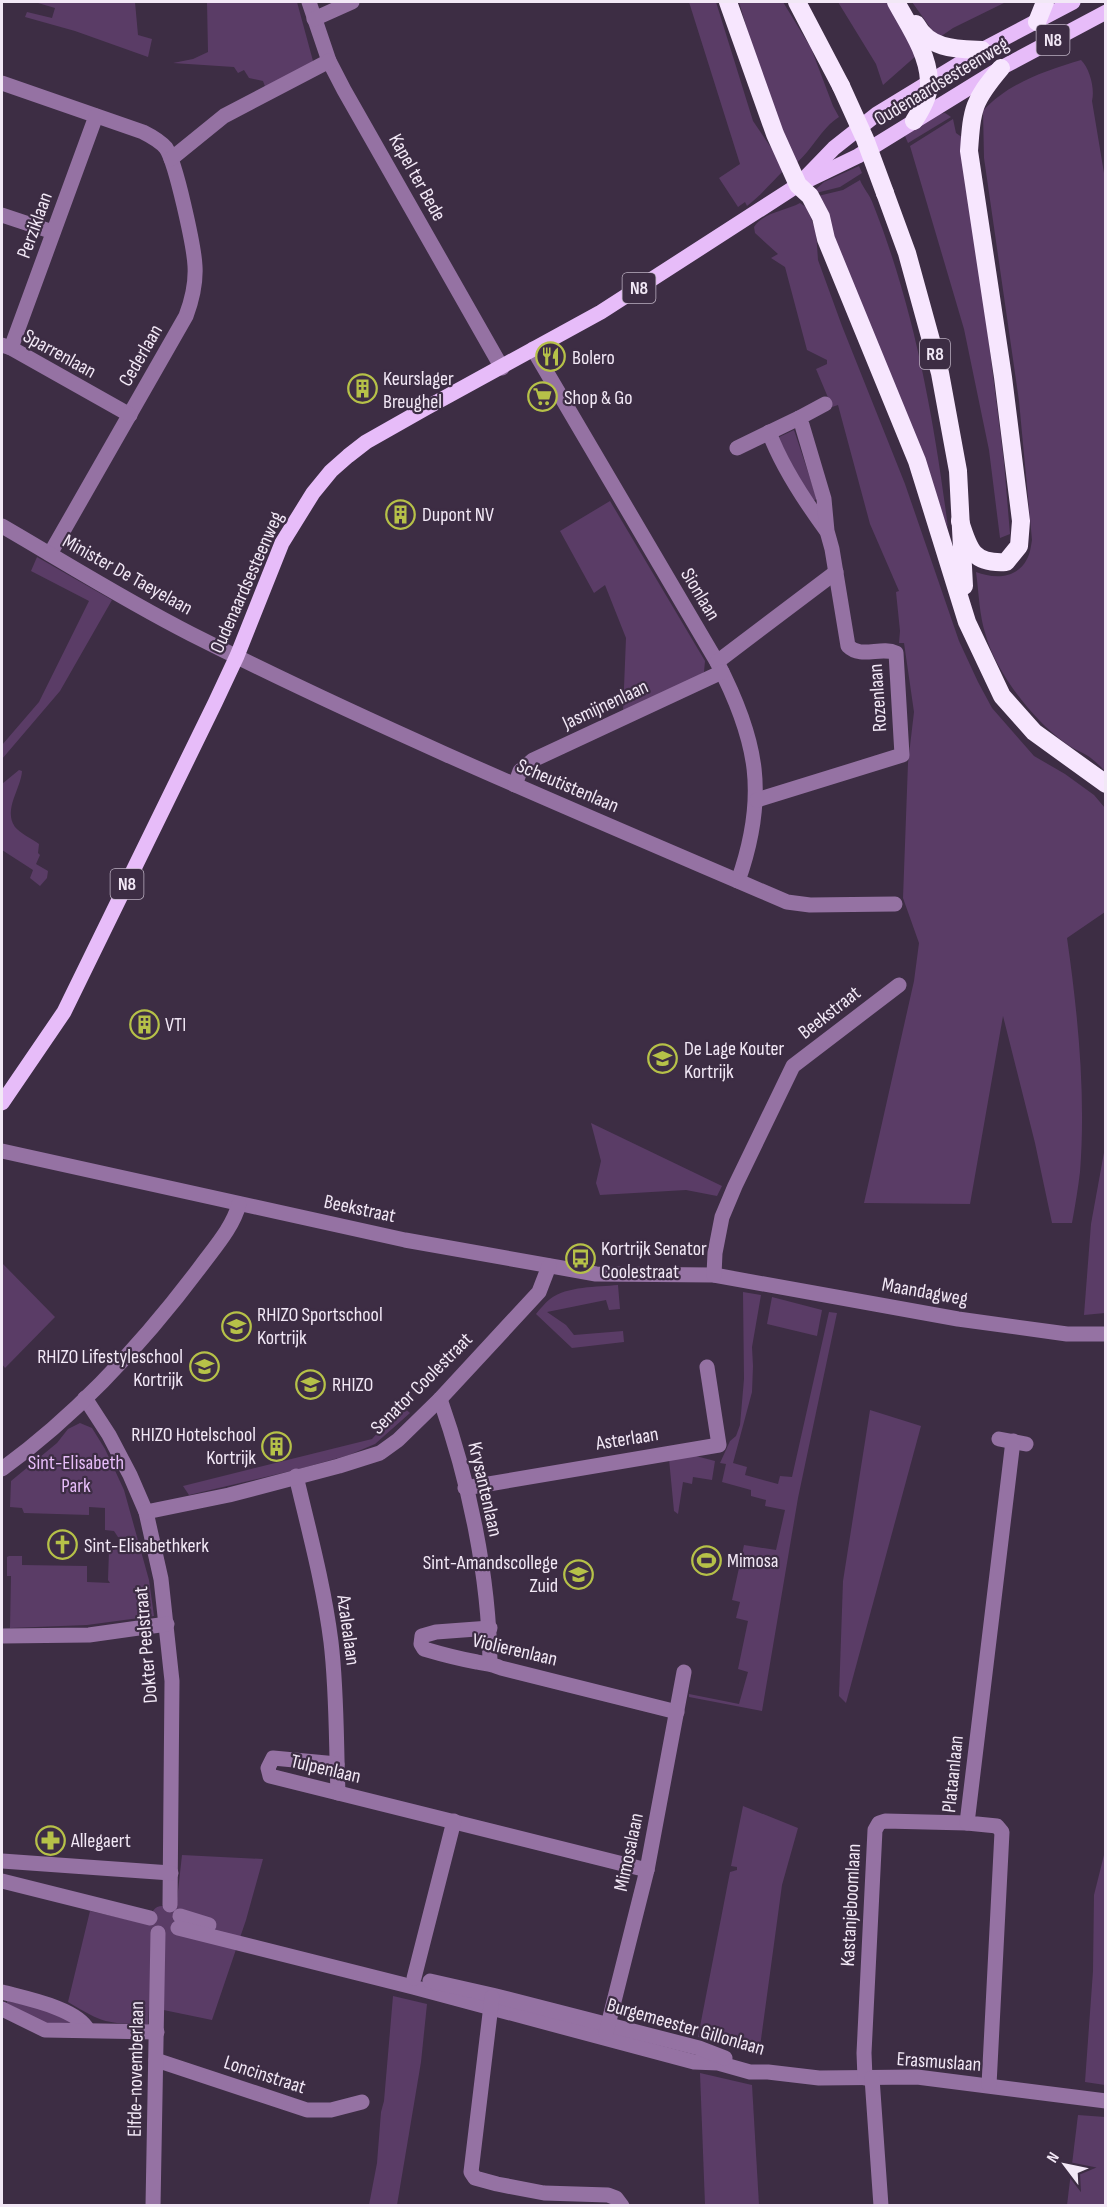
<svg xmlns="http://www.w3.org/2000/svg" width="1107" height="2207" font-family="'Sofia Sans Condensed',sans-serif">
<rect width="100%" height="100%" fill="#3d2d44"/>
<g fill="#5a3c66">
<polygon points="39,2 135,2 138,35 152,39 148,57 75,31 25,17 27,12 52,18 55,8 38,3"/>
<polygon points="207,2 297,2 313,61 306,68 266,89 263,81 249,78 244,70 238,73 234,67 173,63 193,59 208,52"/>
<path d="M689,2H716L753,121L778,158L783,171C771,183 761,195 747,206L745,202L738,207L719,178L740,164Z"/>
<path d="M739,2H783L811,48L833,106L839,117C821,128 812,151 795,164L760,73Z"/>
<polygon points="838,2 890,2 917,55 883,85 876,64"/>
<polygon points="912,2 1006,2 953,28 940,37 932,30"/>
<path d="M1081,60C1090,69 1095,89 1092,101L1106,185L1105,771C1100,766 1094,760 1088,756C1080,751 1071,748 1064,742C1033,720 996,672 986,636C979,615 979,593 976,572C994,579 1017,579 1027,559C1030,554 1031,546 1032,540L1019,401L984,158L983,111C1008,83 1045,71 1081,60Z"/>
<polygon points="945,113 951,117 908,143 905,136 938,114"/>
<polygon points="953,119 956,133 963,138 1004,462 1010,534 1000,538 989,450 964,329 910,146"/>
<polygon points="859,166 862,173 840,187 816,193 815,190 824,182"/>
<path d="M860,180C863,188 870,195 873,204C914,307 934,418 948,528L885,372L818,196L843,190Z"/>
<path d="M800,203L806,207L811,218L816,231L818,260L842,326L905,484L959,641L978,682L992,708L1034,756L1065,774L1094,795L1105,808V912L1067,938C1078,1015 1086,1095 1080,1172C1078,1189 1075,1206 1072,1223H1052L1035,1143L1003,1016L970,1204L864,1203L914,981L919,943L903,898L908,763L914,712L904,643H899L900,631L896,592L899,591L870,524L838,405L832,407L816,369L827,364V360L807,350L785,267L771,258L778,254L755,233L754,227C764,212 785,211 800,203Z"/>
<polygon points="794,430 817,499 812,501 775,439"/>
<polygon points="610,501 705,661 704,672 697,679 623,712 626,638 605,585 594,593 560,531"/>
<polygon points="37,557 112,600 60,691 2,759 2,745 39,702 89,601 31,571"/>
<path d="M19,770L22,771C21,789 3,809 15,827C20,833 32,839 39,844L38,853L40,855L36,864L48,871L47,878L40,886L30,878L33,870L2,850V784Z"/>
<polygon points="591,1123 722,1186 717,1196 686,1190 600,1195 596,1183 601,1161"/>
<polygon points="1105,1147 1105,1313 1084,1315 1091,1224"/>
<polygon points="2,1263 55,1317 5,1368 2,1364"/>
<path d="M618,1285L620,1309L609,1310L606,1300L547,1312L566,1325L574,1335L623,1331L624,1342L572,1348L536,1314C540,1309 545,1303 550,1299C567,1286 597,1287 618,1285Z"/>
<polygon points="743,1292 761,1295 752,1347 753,1366 752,1392 733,1463 747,1467 745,1475 778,1484 780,1476 792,1477 829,1312 837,1313 798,1498 762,1711 689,1697 689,1694 739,1704 748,1672 738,1669 748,1621 736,1618 740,1602 732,1600 744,1545 776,1550 785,1510 765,1506 766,1500 751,1496 751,1490 722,1482 726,1464 720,1463 730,1441 736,1436 740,1425 744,1379"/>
<polygon points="772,1297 822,1310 817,1336 767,1324"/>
<polygon points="402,1406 410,1413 375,1444 349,1455 299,1469 189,1495 183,1486 372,1439"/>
<polygon points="870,1410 921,1426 846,1703 839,1696 843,1581"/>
<polygon points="80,1423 92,1428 105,1449 124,1490 149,1580 154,1616 87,1625 10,1628 11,1576 7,1576 7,1557 9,1556 22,1556 22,1565 87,1566 87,1582 110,1583 108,1580 109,1550 114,1550 118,1545 120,1540 114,1531 105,1530 105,1508 89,1507 89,1515 24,1513 22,1508 10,1507 11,1481 57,1443 68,1429"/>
<polygon points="692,1455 715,1461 712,1480 693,1477 692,1484 683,1482 678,1514 674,1511 669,1459"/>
<polygon points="743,1806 798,1828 782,1885 759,2054 698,2037 730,1872 737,1870 737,1867 731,1866"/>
<polygon points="1105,1851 1105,2085 1085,2082 1093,1971 1094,1895"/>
<path d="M182,1855L263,1859L246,1920L212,2020L149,2007L148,2024C107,2024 103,2023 68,2002L90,1911L147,1924C154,1905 157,1903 176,1909Z"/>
<polygon points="393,1996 427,2004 421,2062 397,2205 369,2205 377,2163 381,2112 384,2101"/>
<polygon points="7,2001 54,2011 76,2024 43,2023 7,2003"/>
<polygon points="700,2073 752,2085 759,2205 705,2205"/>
<polygon points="1078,2115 1105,2117 1105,2205 1067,2205"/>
</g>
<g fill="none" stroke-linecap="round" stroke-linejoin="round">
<g stroke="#9572a3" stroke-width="15">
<polyline points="309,2 329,61 344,90 502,368"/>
<polyline points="314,19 352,2"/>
<path d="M2,83L143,132C151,136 160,141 166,148C176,163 194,246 195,266C196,283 192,300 186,316L50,554"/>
<polyline points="171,159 224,116 329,61"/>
<polyline points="2,215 53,232"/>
<polyline points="2,345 11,348 130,415"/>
<polyline points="11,348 96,116"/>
<path d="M533,349L717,662C758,741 768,796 738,881"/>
<path d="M769,432C782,467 804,500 826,530"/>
<polyline points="737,448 799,418"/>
<path d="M2,526C64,562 126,601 191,634C385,732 587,816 787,902L810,905L895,904"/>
<polyline points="717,662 836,572"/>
<polyline points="515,785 520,771 533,760 722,672"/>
<path d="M757,800L902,755L896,653C881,646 861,659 848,646L832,549L827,531L824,499L802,425L799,418L825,404"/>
<polyline points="2,1151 405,1240 596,1274 714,1275 958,1319 1067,1334 1106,1334"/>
<polyline points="714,1275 715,1253 722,1217 735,1186 793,1066 899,985"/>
<polyline points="85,1398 109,1435 130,1475 146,1512 161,1579 172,1681 170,1905"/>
<path d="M440,1399C469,1481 489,1576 490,1663"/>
<polyline points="999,1439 1026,1444"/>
<path d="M2,1469C78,1414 144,1342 201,1266C215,1247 233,1227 239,1204"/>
<path d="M296,1476C309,1531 324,1586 331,1642C337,1692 336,1742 338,1793"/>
<polyline points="465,1488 719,1445 707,1367"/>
<polyline points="146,1512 229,1495 339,1466 380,1453 398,1440 440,1399 539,1292 549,1266"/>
<path d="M490,1628L436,1632L422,1636L421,1644L424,1649C441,1654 460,1659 477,1662C486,1664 492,1664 501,1668L677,1712"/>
<polyline points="2,1636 89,1635 167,1624"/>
<polyline points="337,1764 273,1758 268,1768 270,1776 647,1870"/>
<polyline points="2,1861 171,1873"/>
<polyline points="2,1881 150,1918"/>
<polyline points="180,1916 209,1925"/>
<polyline points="178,1928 413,1987 694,2062 718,2063 750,2072 768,2072 819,2078 917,2077 1106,2101"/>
<polyline points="414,1978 454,1821"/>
<polyline points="430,1981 492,1995 699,2048 725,2058"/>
<path d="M2,1992C24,1998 77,2008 88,2030"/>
<polyline points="492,1997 471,2172 475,2178 497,2184 544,2193 608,2195 616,2198 622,2206"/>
<polyline points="2,2009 45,2030 157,2032"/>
<polyline points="606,2033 647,1870 684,1672"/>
<polyline points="156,2060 307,2110 331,2110 362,2102"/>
<polyline points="865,2078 864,2053 875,1830 879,1823 885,1821 967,1823"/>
<polyline points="872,2078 881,2206"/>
<polyline points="989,2085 1002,1832 997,1826 967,1823 1013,1441"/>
<polyline points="153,2206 158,1933"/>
</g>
<g stroke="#e7bcf9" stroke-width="15">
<polyline points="804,179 834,148 877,114 982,50 1073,2"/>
<polyline points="2,1103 64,1012 215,703 237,656 282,543 313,493 331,471 348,456 366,442 426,408 601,312 798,185 858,156 1001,68 1106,12"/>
</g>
<g stroke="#f7e6fe" stroke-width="18">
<polyline points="728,2 775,134 798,185 810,196 821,217 826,239 917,461 967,622 1002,696 1034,732 1106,784"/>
<polyline points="797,2 841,86"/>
<path d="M896,2C909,26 928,53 929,81C930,95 921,110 914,121"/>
<polyline points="1037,22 1045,2"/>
<path d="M916,24C930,50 957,49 982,50"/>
<polyline points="885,193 907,253 940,373 958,471 964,586"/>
<path d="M960,521C969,550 973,564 1006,562L1019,546L1021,521L1003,377L969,151C972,108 973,101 1001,68"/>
</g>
<polyline stroke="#f7e6fe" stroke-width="18" points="841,86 865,139 885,193"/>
</g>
<defs>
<symbol id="restaurant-ring" viewBox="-11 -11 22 22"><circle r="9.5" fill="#3d2d44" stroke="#b6c148" stroke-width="1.5"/><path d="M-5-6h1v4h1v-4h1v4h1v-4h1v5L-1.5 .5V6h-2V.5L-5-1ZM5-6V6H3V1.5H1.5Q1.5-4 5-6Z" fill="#b6c148"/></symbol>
<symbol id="building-ring" viewBox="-11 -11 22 22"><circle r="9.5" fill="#3d2d44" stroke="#b6c148" stroke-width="1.5"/><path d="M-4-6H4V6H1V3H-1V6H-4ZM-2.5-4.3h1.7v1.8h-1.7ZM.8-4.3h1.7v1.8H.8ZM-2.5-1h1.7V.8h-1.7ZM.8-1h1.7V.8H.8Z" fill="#b6c148"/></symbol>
<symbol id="supermarket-ring" viewBox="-11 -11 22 22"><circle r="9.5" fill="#3d2d44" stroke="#b6c148" stroke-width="1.5"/><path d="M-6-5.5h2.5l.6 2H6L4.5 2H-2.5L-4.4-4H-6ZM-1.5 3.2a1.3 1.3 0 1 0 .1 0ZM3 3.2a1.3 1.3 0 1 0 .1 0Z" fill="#b6c148"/></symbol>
<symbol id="school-ring" viewBox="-11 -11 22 22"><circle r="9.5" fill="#3d2d44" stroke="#b6c148" stroke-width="1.5"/><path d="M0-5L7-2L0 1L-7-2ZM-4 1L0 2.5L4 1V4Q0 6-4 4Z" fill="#b6c148"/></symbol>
<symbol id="bus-ring" viewBox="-11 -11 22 22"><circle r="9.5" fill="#3d2d44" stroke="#b6c148" stroke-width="1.5"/><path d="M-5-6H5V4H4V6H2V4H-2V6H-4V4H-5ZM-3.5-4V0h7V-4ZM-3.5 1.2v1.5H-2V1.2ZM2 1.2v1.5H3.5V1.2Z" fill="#b6c148"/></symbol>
<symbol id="church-ring" viewBox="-11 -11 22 22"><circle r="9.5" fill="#3d2d44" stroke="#b6c148" stroke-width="1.5"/><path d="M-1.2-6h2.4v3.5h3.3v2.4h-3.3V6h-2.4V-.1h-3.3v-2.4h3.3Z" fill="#b6c148"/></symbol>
<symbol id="stadium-ring" viewBox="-11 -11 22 22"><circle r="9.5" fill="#3d2d44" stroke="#b6c148" stroke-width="1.5"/><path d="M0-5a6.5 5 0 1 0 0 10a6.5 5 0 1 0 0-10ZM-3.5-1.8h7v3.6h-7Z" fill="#b6c148"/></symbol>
<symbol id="pharmacy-ring" viewBox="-11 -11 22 22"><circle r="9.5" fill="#3d2d44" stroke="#b6c148" stroke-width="1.5"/><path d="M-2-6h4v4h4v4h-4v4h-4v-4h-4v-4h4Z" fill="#b6c148"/></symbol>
</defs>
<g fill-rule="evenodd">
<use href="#restaurant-ring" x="534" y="340" width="33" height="33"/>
<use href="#building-ring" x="346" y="372" width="33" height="33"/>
<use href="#supermarket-ring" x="526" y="380" width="33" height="33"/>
<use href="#building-ring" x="384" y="498" width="33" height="33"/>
<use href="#building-ring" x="128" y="1008" width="33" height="33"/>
<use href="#school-ring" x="646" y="1042" width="33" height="33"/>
<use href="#bus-ring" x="564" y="1242" width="33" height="33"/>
<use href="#school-ring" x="220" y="1310" width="33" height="33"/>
<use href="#school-ring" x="188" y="1350" width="33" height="33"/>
<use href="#school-ring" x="294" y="1368" width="33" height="33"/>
<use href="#building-ring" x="260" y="1430" width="33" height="33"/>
<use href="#church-ring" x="46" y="1528" width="33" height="33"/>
<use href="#stadium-ring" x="690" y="1544" width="33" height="33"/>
<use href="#school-ring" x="562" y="1558" width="33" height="33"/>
<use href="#pharmacy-ring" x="34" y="1824" width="33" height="33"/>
</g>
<g text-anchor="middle" stroke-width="4.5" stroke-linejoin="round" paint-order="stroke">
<g fill="#3d2d44" stroke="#bcb0c1" stroke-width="1.5">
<rect x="1036.5" y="25" width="33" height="30" rx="4.5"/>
<rect x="622.5" y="273" width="33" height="30" rx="4.5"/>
<rect x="920" y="339" width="30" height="30" rx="4.5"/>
<rect x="110.5" y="869" width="33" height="30" rx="4.5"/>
</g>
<g font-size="18" font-weight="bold" fill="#f2e8f6">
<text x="1053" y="46">N8</text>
<text x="639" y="294">N8</text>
<text x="935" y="360">R8</text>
<text x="127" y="890">N8</text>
</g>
<g font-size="20" fill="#f2e8f6" stroke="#3d2d44">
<text transform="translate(941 81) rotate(-31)" y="7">Oudenaardsesteenweg</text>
<text transform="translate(418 177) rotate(61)" y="7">Kapel ter Bede</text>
<text transform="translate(34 225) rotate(-70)" y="7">Perziklaan</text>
<text transform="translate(60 353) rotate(29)" y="7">Sparrenlaan</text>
<text transform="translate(140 355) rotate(-60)" y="7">Cederlaan</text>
<text transform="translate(128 574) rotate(29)" y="7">Minister De Taeyelaan</text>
<text transform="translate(246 582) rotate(-66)" y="7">Oudenaardsesteenweg</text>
<text transform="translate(701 594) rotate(59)" y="7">Sionlaan</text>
<text transform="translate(877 698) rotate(-94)" y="7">Rozenlaan</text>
<text transform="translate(605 704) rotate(-25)" y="7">Jasmijnenlaan</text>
<text transform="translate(568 785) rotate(23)" y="7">Scheutistenlaan</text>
<text transform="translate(829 1012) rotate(-38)" y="7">Beekstraat</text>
<text transform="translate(360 1208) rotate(12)" y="7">Beekstraat</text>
<text transform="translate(925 1291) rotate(10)" y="7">Maandagweg</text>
<text transform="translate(421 1383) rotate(-45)" y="7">Senator Coolestraat</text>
<text transform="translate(627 1438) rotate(-9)" y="7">Asterlaan</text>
<text transform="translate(486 1489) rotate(77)" y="7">Krysantenlaan</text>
<text transform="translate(349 1630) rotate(82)" y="7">Azalealaan</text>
<text transform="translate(145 1645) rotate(-95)" y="7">Dokter Peelstraat</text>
<text transform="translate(515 1649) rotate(13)" y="7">Violierenlaan</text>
<text transform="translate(326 1768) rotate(13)" y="7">Tulpenlaan</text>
<text transform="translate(952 1774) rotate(-84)" y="7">Plataanlaan</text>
<text transform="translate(628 1852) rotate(-78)" y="7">Mimosalaan</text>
<text transform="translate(850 1905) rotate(-87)" y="7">Kastanjeboomlaan</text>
<text transform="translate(686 2026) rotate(16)" y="7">Burgemeester Gillonlaan</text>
<text transform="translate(939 2061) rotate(4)" y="7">Erasmuslaan</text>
<text transform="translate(135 2069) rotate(-89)" y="7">Elfde-novemberlaan</text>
<text transform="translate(265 2074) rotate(18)" y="7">Loncinstraat</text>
</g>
<g font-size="20" fill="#f2e8f6" stroke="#3d2d44" text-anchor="start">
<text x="572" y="364">Bolero</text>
<text x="383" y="385">Keurslager<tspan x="383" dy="23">Breughel</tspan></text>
<text x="564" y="404">Shop &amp; Go</text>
<text x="422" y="521">Dupont NV</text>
<text x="165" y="1031">VTI</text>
<text x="684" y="1055">De Lage Kouter<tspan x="684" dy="23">Kortrijk</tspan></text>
<text x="601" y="1255">Kortrijk Senator<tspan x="601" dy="23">Coolestraat</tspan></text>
<text x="257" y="1321">RHIZO Sportschool<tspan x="257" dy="23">Kortrijk</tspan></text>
<text x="183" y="1363" text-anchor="end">RHIZO Lifestyleschool<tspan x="183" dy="23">Kortrijk</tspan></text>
<text x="332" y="1391">RHIZO</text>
<text x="256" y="1441" text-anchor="end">RHIZO Hotelschool<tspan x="256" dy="23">Kortrijk</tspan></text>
<text x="84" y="1552">Sint-Elisabethkerk</text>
<text x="727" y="1567">Mimosa</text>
<text x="558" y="1569" text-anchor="end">Sint-Amandscollege<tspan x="558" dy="23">Zuid</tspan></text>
<text x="71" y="1847">Allegaert</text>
</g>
<g font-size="20" fill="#e8befa" stroke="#3d2d44">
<text x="76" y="1469">Sint-Elisabeth<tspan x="76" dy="23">Park</tspan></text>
</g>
</g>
<rect width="1107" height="2207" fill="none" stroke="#f2e8f6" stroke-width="6"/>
<g transform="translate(1065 2165) rotate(302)" stroke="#3d2d44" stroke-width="4.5" paint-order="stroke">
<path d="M0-4.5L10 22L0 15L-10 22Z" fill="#f2e8f6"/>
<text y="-9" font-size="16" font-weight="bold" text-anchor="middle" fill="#f2e8f6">N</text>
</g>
</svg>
